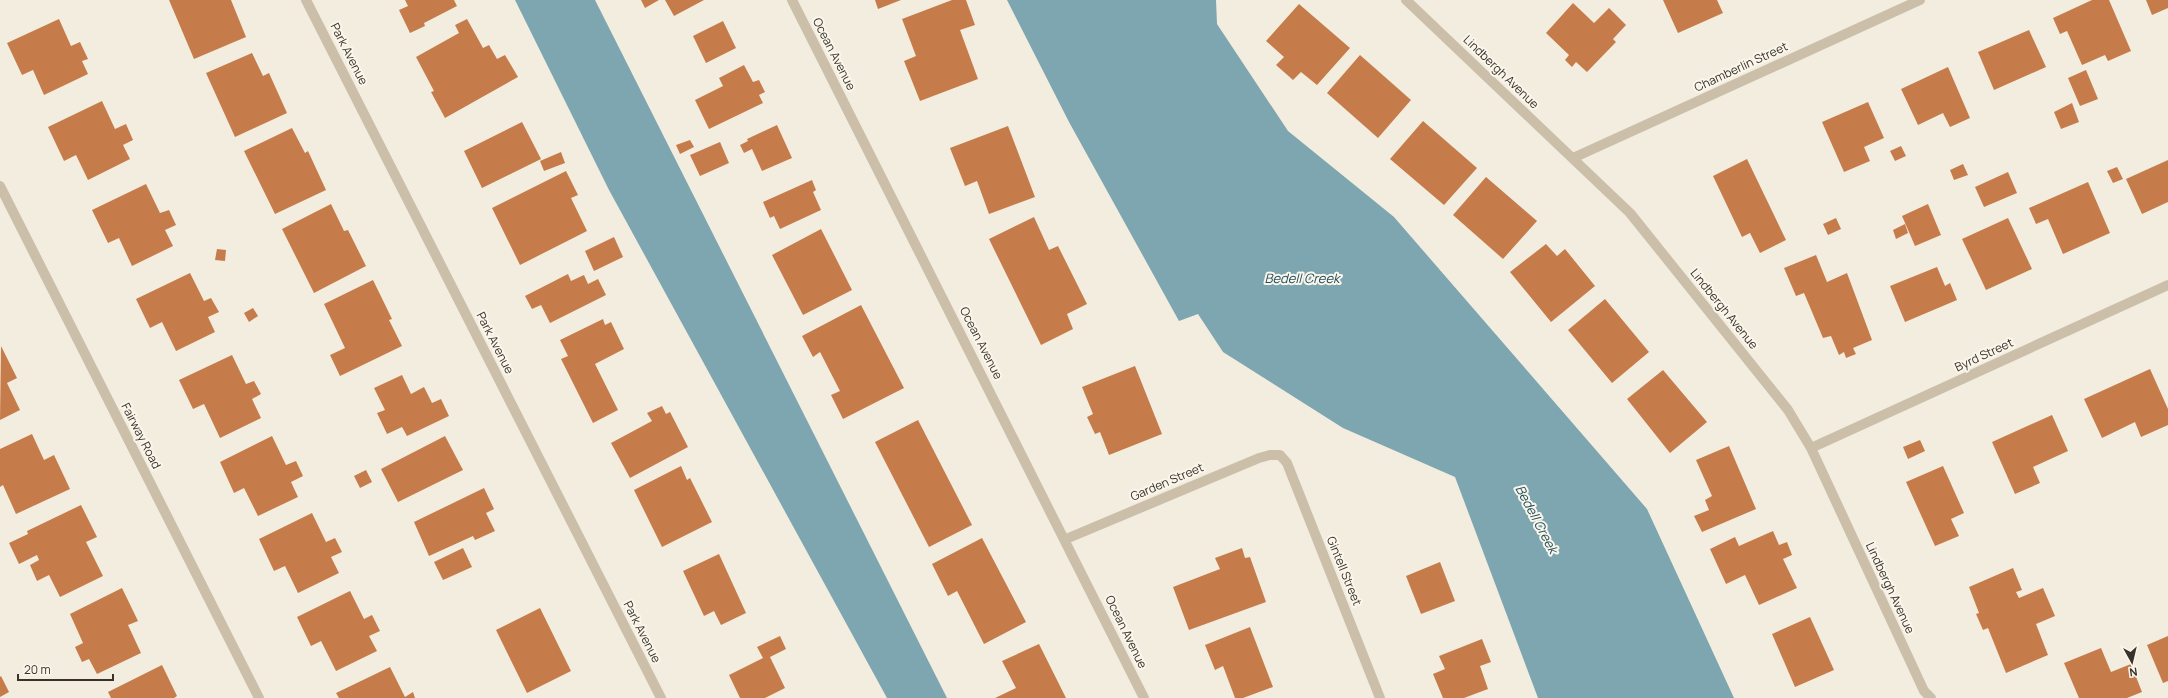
<svg xmlns="http://www.w3.org/2000/svg" width="2168" height="698" font-family="Manrope,sans-serif">
<rect width="100%" height="100%" fill="#f3eddf"/>
<g fill="#7da6b0">
<polygon points="515,0 595,0 947,698 887,698 609,190"/>
<polygon points="1007,0 1216,0 1217,24 1288,131 1394,217 1647,509 1734,698 1538,698 1455,477 1343,428 1223,352 1198,314 1179,321 1069,122"/>
</g>
<g fill="#c67c4a">
<polygon points="169,0 231,0 246,37 194,59"/>
<polygon points="405,0 454,0 457,6 424,23 425,26 410,33 399,10 408,6"/>
<polygon points="641,0 659,0 645,8"/>
<polygon points="665,0 704,0 674,16"/>
<polygon points="875,0 901,0 878,9"/>
<polygon points="952,0 966,0 975,25 960,30 978,79 920,101 904,61 916,56 902,19"/>
<polygon points="1663,0 1717,0 1723,13 1678,33"/>
<polygon points="2092,0 2109,0 2131,51 2108,61 2105,55 2082,65 2067,31 2060,34 2053,18"/>
<polygon points="2146,0 2168,0 2168,8 2152,15"/>
<polygon points="1573,3 1594,23 1609,8 1626,25 1613,39 1616,42 1587,72 1576,62 1572,67 1565,60 1569,55 1546,33"/>
<polygon points="1299,4 1350,48 1317,85 1301,72 1293,80 1276,65 1284,57 1266,41"/>
<polygon points="59,19 71,46 80,42 88,59 82,61 88,74 44,95 33,70 22,75 7,43"/>
<polygon points="467,19 483,48 489,45 497,59 505,55 518,77 445,118 431,92 434,91 416,57 459,33 455,25"/>
<polygon points="723,21 736,48 706,63 693,36"/>
<polygon points="2029,30 2046,67 1994,90 1978,52"/>
<polygon points="252,53 263,76 269,73 287,113 235,137 206,73"/>
<polygon points="1360,55 1411,100 1378,138 1327,93"/>
<polygon points="744,65 753,82 759,80 765,92 759,95 763,103 709,129 695,100 723,86 719,78"/>
<polygon points="1948,67 1970,118 1950,127 1943,113 1918,125 1901,89"/>
<polygon points="2086,70 2098,99 2080,106 2068,78"/>
<polygon points="102,101 115,129 126,124 133,140 123,145 130,159 88,180 76,155 64,161 48,127"/>
<polygon points="1868,102 1884,138 1864,147 1870,161 1844,172 1822,122"/>
<polygon points="2072,103 2079,122 2061,129 2054,112"/>
<polygon points="1423,121 1477,168 1444,205 1390,159"/>
<polygon points="522,122 541,159 482,188 464,151"/>
<polygon points="777,125 792,158 762,171 752,149 744,153 740,145 748,141 747,139"/>
<polygon points="1008,126 1035,197 989,214 977,181 965,186 950,148"/>
<polygon points="292,128 305,153 308,151 326,190 275,214 244,151"/>
<polygon points="690,140 694,147 680,154 676,145"/>
<polygon points="720,142 729,163 700,176 690,155"/>
<polygon points="1901,146 1906,156 1895,161 1890,151"/>
<polygon points="561,152 565,163 544,171 540,161"/>
<polygon points="1747,159 1786,240 1760,253 1750,233 1742,237 1713,176"/>
<polygon points="2168,160 2168,202 2142,214 2126,179"/>
<polygon points="1963,164 1968,175 1954,180 1950,170"/>
<polygon points="2117,167 2123,179 2113,183 2107,171"/>
<polygon points="566,171 578,195 571,198 587,231 520,265 492,208"/>
<polygon points="2008,172 2017,193 1984,207 1975,187"/>
<polygon points="1486,177 1537,221 1503,259 1453,215"/>
<polygon points="812,180 816,190 813,192 821,210 780,229 774,216 770,218 763,202"/>
<polygon points="2088,182 2110,233 2063,254 2048,219 2036,224 2029,208"/>
<polygon points="146,184 160,213 169,210 176,225 165,230 173,246 132,266 119,238 108,243 92,210"/>
<polygon points="331,204 344,231 348,230 366,266 314,293 282,229"/>
<polygon points="1928,204 1941,235 1915,246 1902,216"/>
<polygon points="1034,217 1049,250 1058,246 1087,304 1067,314 1073,329 1041,345 989,239"/>
<polygon points="1836,218 1841,229 1828,235 1823,224"/>
<polygon points="2008,218 2032,269 1986,290 1962,239"/>
<polygon points="1905,224 1908,233 1896,239 1893,230"/>
<polygon points="821,229 852,290 803,315 772,255"/>
<polygon points="614,237 623,257 594,271 585,251"/>
<polygon points="1546,244 1557,256 1565,249 1595,286 1551,322 1510,272"/>
<polygon points="217,249 226,250 225,261 215,260"/>
<polygon points="1816,255 1827,282 1847,273 1872,340 1853,348 1856,354 1846,358 1844,352 1839,355 1831,336 1823,338 1804,293 1796,296 1784,268"/>
<polygon points="1937,267 1945,286 1950,283 1957,300 1905,322 1890,286"/>
<polygon points="190,273 204,301 211,298 219,312 208,317 215,332 176,351 162,322 150,328 136,299"/>
<polygon points="568,274 571,281 584,275 588,284 598,279 606,295 550,323 541,305 532,309 525,296"/>
<polygon points="373,280 392,319 389,320 402,346 340,376 330,355 345,348 324,304"/>
<polygon points="1605,299 1649,352 1612,383 1568,330"/>
<polygon points="861,305 904,388 843,419 831,395 840,391 820,352 813,357 802,336"/>
<polygon points="253,308 258,316 249,322 244,313"/>
<polygon points="603,319 605,325 611,322 624,349 595,364 618,410 593,423 561,359 568,356 560,340"/>
<polygon points="1,346 17,378 7,383 20,410 0,420"/>
<polygon points="232,355 246,384 254,381 261,394 252,399 261,418 220,438 204,404 193,409 179,380"/>
<polygon points="1135,366 1162,434 1109,455 1100,432 1095,434 1087,417 1093,414 1082,387"/>
<polygon points="2150,369 2168,409 2168,425 2141,437 2135,422 2102,438 2084,399"/>
<polygon points="1663,370 1707,422 1670,453 1627,399"/>
<polygon points="402,375 411,394 424,387 432,403 441,399 449,416 407,436 402,427 387,434 377,413 385,410 374,388"/>
<polygon points="662,406 666,414 670,412 688,447 630,478 611,443 652,421 647,413"/>
<polygon points="2052,415 2068,451 2033,467 2040,483 2015,494 1992,442"/>
<polygon points="918,420 972,525 929,547 875,442"/>
<polygon points="32,434 44,460 54,455 70,489 16,514 3,485 0,487 0,449"/>
<polygon points="272,436 286,465 296,461 303,476 291,482 298,497 258,516 244,488 234,493 220,462"/>
<polygon points="445,436 463,470 398,502 381,469"/>
<polygon points="1920,440 1925,451 1908,459 1903,447"/>
<polygon points="1729,446 1756,509 1702,532 1694,516 1709,510 1705,500 1712,496 1696,460"/>
<polygon points="681,466 687,480 690,478 712,522 662,547 634,490"/>
<polygon points="1943,466 1964,513 1951,519 1959,536 1935,546 1906,482"/>
<polygon points="366,470 372,482 360,488 354,476"/>
<polygon points="484,488 494,509 486,513 495,531 475,540 473,536 429,556 414,522"/>
<polygon points="81,505 97,537 86,542 103,576 60,597 49,575 37,581 30,565 39,560 37,555 19,564 9,543 28,534 27,531"/>
<polygon points="312,513 326,542 335,538 342,552 331,557 339,573 298,593 285,566 274,571 259,539"/>
<polygon points="1773,531 1779,545 1787,542 1792,555 1783,559 1797,588 1759,605 1745,575 1726,584 1710,549 1735,537 1739,546"/>
<polygon points="982,538 1026,622 984,644 957,591 948,596 932,564"/>
<polygon points="463,548 472,567 443,580 434,562"/>
<polygon points="1242,548 1245,558 1250,557 1266,602 1189,630 1173,587 1220,569 1215,558"/>
<polygon points="719,554 746,613 721,625 714,611 704,616 683,571"/>
<polygon points="1440,562 1455,601 1421,614 1406,576"/>
<polygon points="2013,568 2022,590 2016,592 2019,598 2043,588 2055,616 2036,624 2048,655 2006,673 1988,628 1983,630 1976,614 1979,613 1969,587"/>
<polygon points="122,588 138,621 128,625 141,653 97,674 89,659 82,662 75,647 83,643 70,614"/>
<polygon points="350,591 364,619 372,615 380,631 369,636 377,651 336,671 321,641 311,646 297,617"/>
<polygon points="540,608 571,671 527,693 496,630"/>
<polygon points="1810,617 1834,670 1795,687 1772,634"/>
<polygon points="1250,627 1273,687 1243,698 1235,698 1223,666 1215,670 1205,645"/>
<polygon points="780,636 786,649 770,657 785,688 765,698 740,698 729,675 763,658 757,647"/>
<polygon points="2168,636 2168,681 2163,683 2147,645"/>
<polygon points="1482,639 1491,662 1480,666 1488,689 1464,698 1443,698 1433,674 1445,669 1439,656"/>
<polygon points="1039,644 1066,698 995,698 1016,688 1002,661"/>
<polygon points="2101,648 2111,672 2131,664 2142,692 2127,698 2079,698 2064,663"/>
<polygon points="162,665 177,696 174,698 111,698 108,692"/>
<polygon points="390,667 405,697 413,692 415,698 339,698 336,693"/>
<polygon points="1,676 9,692 0,697 0,677"/>
</g>
<g fill="none" stroke-linecap="round" stroke-linejoin="round">
<g stroke="#cbbfaa" stroke-width="10">
<polyline points="306,0 661,698"/>
<polyline points="792,0 1144,698"/>
<polyline points="1406,0 1630,213 1788,410 1811,448 1924,691 1931,698"/>
<polyline points="1573,158 1920,0"/>
<polyline points="0,186 259,698"/>
<polyline points="1811,448 2168,285"/>
<polyline points="1066,539 1259,458 1270,455 1280,455 1287,463 1380,698"/>
</g>
</g>
<g text-anchor="middle" stroke-width="4" stroke-linejoin="round" paint-order="stroke">
<g font-size="12" fill="#39312a" stroke="#faf6eb">
<text transform="translate(349 54) rotate(63)" y="4">Park Avenue</text>
<text transform="translate(834 54) rotate(63)" y="4">Ocean Avenue</text>
<text transform="translate(1741 67) rotate(-25)" y="4">Chamberlin Street</text>
<text transform="translate(1501 72) rotate(44)" y="4">Lindbergh Avenue</text>
<text transform="translate(1724 309) rotate(51)" y="4">Lindbergh Avenue</text>
<text transform="translate(495 343) rotate(63)" y="4">Park Avenue</text>
<text transform="translate(981 343) rotate(63)" y="4">Ocean Avenue</text>
<text transform="translate(1984 355) rotate(-25)" y="4">Byrd Street</text>
<text transform="translate(141 436) rotate(63)" y="4">Fairway Road</text>
<text transform="translate(1167 482) rotate(-23)" y="4">Garden Street</text>
<text transform="translate(1344 571) rotate(68)" y="4">Gintell Street</text>
<text transform="translate(1890 588) rotate(65)" y="4">Lindbergh Avenue</text>
<text transform="translate(642 632) rotate(63)" y="4">Park Avenue</text>
<text transform="translate(1126 632) rotate(64)" y="4">Ocean Avenue</text>
</g>
<g font-size="13" font-style="italic" fill="#1f4d5b" stroke="#faf6eb">
<text x="1302" y="283">Bedell Creek</text>
<text transform="translate(1537 519) rotate(62)" y="5">Bedell Creek</text>
</g>
</g>
<g transform="translate(2132 662) rotate(172)" stroke="#faf6eb" stroke-width="3" paint-order="stroke">
<path d="M0-3L7 15L0 10L-7 15Z" fill="#39312a"/>
<text y="-6" font-size="11" font-weight="bold" text-anchor="middle" fill="#39312a">N</text>
</g>
<path d="M18 674v6h95v-6" fill="none" stroke="#39312a" stroke-width="2"/>
<text x="24" y="674" font-size="12" fill="#39312a" stroke="#faf6eb" stroke-width="3" paint-order="stroke">20 m</text>
</svg>
